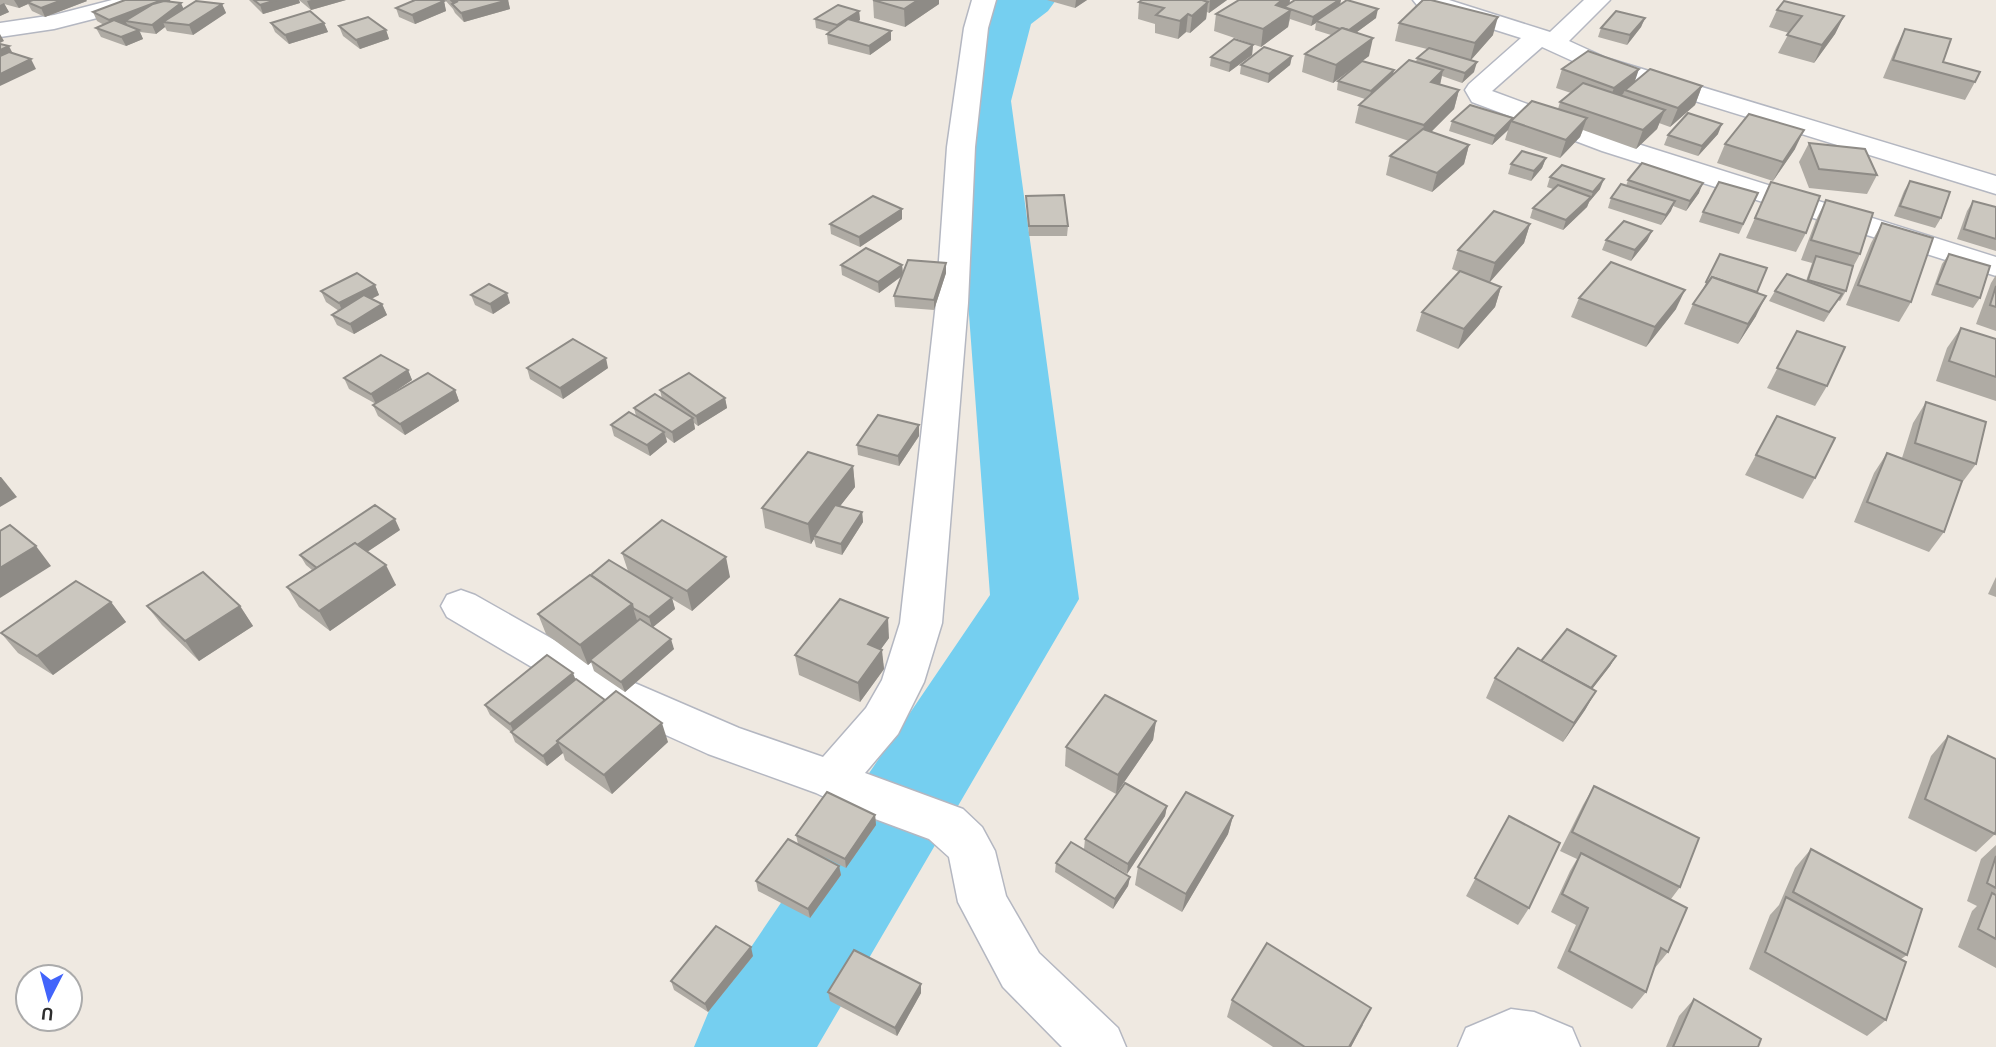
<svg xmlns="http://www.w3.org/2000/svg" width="1996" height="1047" font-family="'Alegreya Sans',sans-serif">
<rect width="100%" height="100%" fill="#efe9e1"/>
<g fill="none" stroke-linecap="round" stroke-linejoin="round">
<polygon fill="#75cff0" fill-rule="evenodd" points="996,0 1056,0 1048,11 1031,24 1011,101 1079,599 817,1047 694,1047 711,1006 990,595 953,101 980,17 987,6"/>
<defs>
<g id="street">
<polygon points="112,0 152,0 148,5 54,29 0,37 0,23 54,15"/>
<polygon points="972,0 996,0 988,28 975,147 968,303 942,623 924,682 898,734 865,773 963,809 982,827 995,851 1006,896 1039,953 1118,1028 1126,1047 1062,1047 1003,987 958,902 949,857 929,839 851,810 816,793 708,754 586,699 447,617 441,606 447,595 461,590 475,595 616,675 739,728 823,757 866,708 882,680 900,623 936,303 947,147 964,28"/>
<polygon points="1413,0 1449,0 1550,32 1584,0 1610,0 1569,41 1606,58 1996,176 1996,194 1588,68 1542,47 1492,91 1622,139 1996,257 1996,276 1602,151 1472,102 1465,90 1469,84 1521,38 1417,5"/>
<polygon points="1511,1009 1534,1012 1572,1028 1580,1047 1458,1047 1466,1028"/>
</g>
</defs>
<use href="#street" stroke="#b4b7c1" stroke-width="3"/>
<use href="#street" fill="#fff" fill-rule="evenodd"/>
</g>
<g fill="#afaba4">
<polygon points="0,0 86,0 87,1 45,17 32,11 28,4 19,8 4,4 9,12 0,16"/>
<polygon points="249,0 299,0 300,3 263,14"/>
<polygon points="299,0 346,0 311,10"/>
<polygon points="445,0 508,0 510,9 464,22 455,13 453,9"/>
<polygon points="873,0 939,0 939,4 905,27 874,18"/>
<polygon points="1047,0 1087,0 1075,8"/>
<polygon points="1142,0 1227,0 1209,13 1207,12 1206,19 1190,33 1186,32 1178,39 1155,33 1155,24 1138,19 1139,2"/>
<polygon points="1295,0 1341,0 1340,5 1376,18 1357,32 1369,56 1362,61 1393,75 1416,62 1417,58 1427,49 1395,41 1399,23 1493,35 1471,60 1474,72 1462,83 1442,76 1440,85 1459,90 1454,109 1431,132 1469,145 1464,164 1432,192 1386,175 1390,156 1409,141 1355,123 1359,105 1365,99 1337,90 1338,81 1358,64 1333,83 1302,72 1305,54 1331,35 1315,30 1316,23 1311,26 1290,19 1288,27 1261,47 1214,31 1216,14 1290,3"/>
<polygon points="444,1 446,11 415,24 399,17 396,8"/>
<polygon points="170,2 184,9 222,4 226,13 193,35 167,31 165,27 156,34 140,32 143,39 126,46 101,37 96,28 104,25 97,21 93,12"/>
<polygon points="1777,10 1844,16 1835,34 1814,63 1778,53 1789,33 1769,27"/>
<polygon points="859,11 860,20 857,22 891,31 891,40 870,55 828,44 827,34 830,32 816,28 815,19"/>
<polygon points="1645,18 1641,27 1627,45 1598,37 1601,28"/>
<polygon points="271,23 324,23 328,32 289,44 275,32"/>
<polygon points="339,26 386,30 389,39 360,49 343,36"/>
<polygon points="1905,29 1943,62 1975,82 1965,100 1883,78 1896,47"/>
<polygon points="1253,45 1252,55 1229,72 1210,66 1211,57"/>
<polygon points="1292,56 1290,65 1268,83 1240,74 1241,65"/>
<polygon points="1562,69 1634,82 1702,86 1695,105 1670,127 1659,123 1657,129 1636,149 1583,130 1580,137 1560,158 1505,140 1508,130 1492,145 1449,131 1452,121 1513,118 1558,109 1560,102 1571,93 1556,88"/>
<polygon points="1718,134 1698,156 1664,145 1668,135"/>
<polygon points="1809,143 1877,175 1867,194 1809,188 1799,162"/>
<polygon points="1725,144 1795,149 1773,181 1717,163"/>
<polygon points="1546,158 1542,168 1531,181 1508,174 1511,164"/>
<polygon points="1550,177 1600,189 1589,202 1587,207 1563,230 1530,218 1533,208 1553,189 1547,187"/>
<polygon points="1628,180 1699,193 1686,211 1673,206 1661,225 1608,208 1611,198 1626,186"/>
<polygon points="1910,181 1941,218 1935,228 1894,216 1904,191"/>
<polygon points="1771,182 1806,233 1796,252 1746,238"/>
<polygon points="1758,193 1739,234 1699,222 1703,212"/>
<polygon points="1026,196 1068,226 1067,236 1029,236"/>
<polygon points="1826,200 1860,254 1852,269 1846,291 1840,301 1838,300 1824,322 1769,301 1775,291 1806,281 1812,263 1801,260 1816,220"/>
<polygon points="1973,201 1996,207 1996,251 1957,239 1967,211"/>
<polygon points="902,219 860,247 831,234 830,224"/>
<polygon points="1882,223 1911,302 1899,322 1846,305 1871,243"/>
<polygon points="1530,224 1524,243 1489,283 1501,287 1495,307 1458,349 1416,331 1422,312 1459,272 1452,269 1458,250"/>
<polygon points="1652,231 1647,241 1631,261 1602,250 1606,240"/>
<polygon points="1720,254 1757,292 1756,316 1738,344 1684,324 1693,304 1701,293"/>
<polygon points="1949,254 1980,298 1973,308 1931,295 1942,264"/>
<polygon points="841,265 902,265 903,274 946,273 934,310 895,307 894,296 902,276 879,293 842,275"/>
<polygon points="1996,275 1996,331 1976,324 1991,283"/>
<polygon points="375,285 379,295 371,299 382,304 387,315 354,334 337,325 332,315 339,311 326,302 321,291"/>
<polygon points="471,295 510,303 493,314 475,305"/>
<polygon points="1579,298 1676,309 1646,347 1571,317"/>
<polygon points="1961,328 1996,339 1996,401 1936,381 1947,348"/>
<polygon points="1797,331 1827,386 1815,406 1767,388"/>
<polygon points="527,368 608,368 563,399 530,379"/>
<polygon points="408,370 412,380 376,404 349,389 344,378"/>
<polygon points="455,390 459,401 405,435 378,416 373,405"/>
<polygon points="660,390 725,398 727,408 698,426 694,423 695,429 674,443 666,437 667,442 650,456 614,436 611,425 636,416 634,408 662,399"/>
<polygon points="1926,402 1976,464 1961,484 1944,532 1929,552 1854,522 1874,473 1887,453 1902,458 1913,423"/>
<polygon points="1777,416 1815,478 1803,499 1745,475"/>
<polygon points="919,425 919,436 899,466 858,455 857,445"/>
<polygon points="853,466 855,487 840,506 862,512 863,522 842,555 816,547 814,539 811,544 765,528 762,508"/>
<polygon points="400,530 367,552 396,585 330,631 299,607 287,587 312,570 306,565 300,555"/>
<polygon points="622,553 730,577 692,611 672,599 675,609 653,627 674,649 625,692 594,671 591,662 588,665 546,634 538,614 628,571"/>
<polygon points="1996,577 1996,597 1988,594"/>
<polygon points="111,602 126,622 53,675 18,653 1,633"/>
<polygon points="147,606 240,606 253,626 199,661 162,625"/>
<polygon points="889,638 881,649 884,669 860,702 799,675 795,655"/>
<polygon points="1616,656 1610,666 1592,689 1596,691 1585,710 1563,742 1486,698 1495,678 1541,661"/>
<polygon points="576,680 668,742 612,794 565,760 563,753 547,766 515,742 511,732 490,715 485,705"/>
<polygon points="1156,721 1153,740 1116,794 1065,766 1066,747"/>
<polygon points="1948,736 1995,834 1976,852 1908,818 1931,756"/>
<polygon points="1594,786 1680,887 1671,899 1668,952 1654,969 1646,992 1632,1009 1557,968 1576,925 1551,912 1570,871 1577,859 1560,851 1583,805"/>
<polygon points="1167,806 1165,816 1127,874 1084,849 1085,839"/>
<polygon points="875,815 876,825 846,868 822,856 839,866 841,875 810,918 758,891 756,881 798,844 796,835"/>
<polygon points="1233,816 1228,834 1182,912 1135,885 1138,867"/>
<polygon points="1509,816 1529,908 1518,925 1466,896"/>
<polygon points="1996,845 1996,968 1958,947 1972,911 1977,906 1967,901 1981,859"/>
<polygon points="1811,849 1907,955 1901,959 1886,1020 1867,1036 1749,969 1770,915 1779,905 1795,868"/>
<polygon points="1056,863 1130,877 1128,886 1113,909 1055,872"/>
<polygon points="753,956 708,1012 674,990 671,981"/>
<polygon points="828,992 921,993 897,1036 830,1001"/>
<polygon points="1694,999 1758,1047 1666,1047 1679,1016"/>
<polygon points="1232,1000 1363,1025 1351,1047 1273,1047 1227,1017"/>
</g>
<g fill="#8e8b86">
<polygon points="14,0 38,0 27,2 28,4 19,8"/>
<polygon points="62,0 86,0 87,1 45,17 41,8"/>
<polygon points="162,0 170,0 173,7 125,21 127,24 113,29 109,20"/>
<polygon points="276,0 299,0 300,3 263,14 260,5"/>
<polygon points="311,0 346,0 311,10 307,1"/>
<polygon points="508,0 510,9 464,22 461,13"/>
<polygon points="918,0 939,0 939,4 905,27 904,9"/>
<polygon points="1076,0 1087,0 1075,8"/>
<polygon points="1210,0 1227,0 1209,13"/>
<polygon points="1282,0 1290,0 1289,9 1276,5"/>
<polygon points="1339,0 1341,0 1339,7 1316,21 1316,23 1311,26 1313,17"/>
<polygon points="444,1 446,11 415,24 412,15"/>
<polygon points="1208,2 1206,19 1190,33 1192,16"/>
<polygon points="4,3 9,12 0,16 0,5"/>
<polygon points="181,3 185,12 163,22 165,27 156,34 152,25"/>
<polygon points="222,4 226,13 193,35 189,25"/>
<polygon points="1378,9 1376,18 1346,40 1348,31"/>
<polygon points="1291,10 1288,27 1261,47 1263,29"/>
<polygon points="859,11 860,20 838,34 837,25"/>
<polygon points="1188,14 1186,32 1178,39 1180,21"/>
<polygon points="1844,16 1835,34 1814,63 1822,45"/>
<polygon points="1498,17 1493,35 1470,61 1475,43"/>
<polygon points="1645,18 1641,27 1627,45 1630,35"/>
<polygon points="324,23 328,32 289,44 285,35"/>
<polygon points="139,30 143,39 126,46 121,37"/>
<polygon points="386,30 389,39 360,49 356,40"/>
<polygon points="891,31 891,40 870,55 869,46"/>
<polygon points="0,34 4,41 0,43"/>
<polygon points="1373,38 1369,56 1333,83 1336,65"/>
<polygon points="1253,45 1252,55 1229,72 1230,63"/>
<polygon points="9,46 14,56 0,62 0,50"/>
<polygon points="1292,56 1290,65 1268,83 1269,74"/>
<polygon points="31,59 36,69 0,86 0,74"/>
<polygon points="1477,62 1474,72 1462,83 1465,73"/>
<polygon points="1639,69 1633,87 1625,90 1623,94 1607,106 1614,88"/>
<polygon points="1394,70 1392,80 1369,101 1371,91"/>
<polygon points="1443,70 1439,89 1431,82"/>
<polygon points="1702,86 1695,105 1670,127 1678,108"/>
<polygon points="1459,90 1454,109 1419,144 1424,125"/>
<polygon points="1665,110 1657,129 1636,149 1643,130"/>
<polygon points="1513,118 1508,130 1492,145 1495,136"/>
<polygon points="1587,118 1580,137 1560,158 1566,140"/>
<polygon points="1722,124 1718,134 1698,156 1702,146"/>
<polygon points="1804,130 1795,149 1773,181 1783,162"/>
<polygon points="1469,145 1464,164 1432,192 1437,173"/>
<polygon points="1546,158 1542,168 1531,181 1534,171"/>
<polygon points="1604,179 1600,189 1589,202 1593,192"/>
<polygon points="1703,183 1699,193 1686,211 1690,201"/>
<polygon points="1591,197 1587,207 1563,230 1566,220"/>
<polygon points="1675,201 1671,211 1661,225 1666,215"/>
<polygon points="902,209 902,219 860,247 859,237"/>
<polygon points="1530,224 1524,243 1489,283 1495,263"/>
<polygon points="1652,231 1647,241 1631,261 1635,250"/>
<polygon points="946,263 946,273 934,310 934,300"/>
<polygon points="902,265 903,275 879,293 878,282"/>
<polygon points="375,285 379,295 343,313 339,303"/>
<polygon points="1501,287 1495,307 1458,349 1464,329"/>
<polygon points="1685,290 1676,309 1646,347 1655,327"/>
<polygon points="507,293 510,303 493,314 490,304"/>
<polygon points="1766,296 1756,316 1738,344 1748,324"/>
<polygon points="382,304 387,315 354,334 350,324"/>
<polygon points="606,358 608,368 563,399 560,388"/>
<polygon points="408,370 412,380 376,404 371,394"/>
<polygon points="455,390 459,401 405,435 400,424"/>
<polygon points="725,398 727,408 698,426 696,416"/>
<polygon points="693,418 695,429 674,443 672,432"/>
<polygon points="919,425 919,436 899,466 898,456"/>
<polygon points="664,432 667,442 650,456 647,445"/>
<polygon points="853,466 855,487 816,537 814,536 814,539 811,544 808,524"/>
<polygon points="0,477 1,477 17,497 0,507"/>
<polygon points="862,512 863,522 842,555 841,544"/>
<polygon points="395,519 400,530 325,580 320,570"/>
<polygon points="36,546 51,566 0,598 0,568"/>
<polygon points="726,557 730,577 692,611 687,591"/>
<polygon points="386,565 396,585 330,631 319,611"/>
<polygon points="672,598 675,609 652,628 649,617"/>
<polygon points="111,602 126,622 53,675 37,656"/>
<polygon points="632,604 638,624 588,665 580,645"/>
<polygon points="240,606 253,626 199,661 185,641"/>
<polygon points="888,618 889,638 870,664 868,644"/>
<polygon points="671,639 674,649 625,692 621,682"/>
<polygon points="882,650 884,669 860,702 858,683"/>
<polygon points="1616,656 1610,666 1582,702 1588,692"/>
<polygon points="573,673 577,683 515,734 510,724"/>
<polygon points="1596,691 1585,710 1563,742 1574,723"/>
<polygon points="1156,721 1153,740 1116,794 1118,775"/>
<polygon points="662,723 668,742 612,794 604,775"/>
<polygon points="558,743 563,753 547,766 543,756"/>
<polygon points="1167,806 1165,816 1127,874 1128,864"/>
<polygon points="875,815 876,825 846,868 845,859"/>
<polygon points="1233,816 1228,834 1182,912 1186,894"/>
<polygon points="839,866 841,875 810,918 808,909"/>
<polygon points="1130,877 1128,886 1113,909 1115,899"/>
<polygon points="751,947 753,956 708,1012 705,1004"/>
<polygon points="921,984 921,993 897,1036 895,1028"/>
<polygon points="1371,1008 1351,1047 1349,1047"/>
</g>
<g fill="#cbc7bf" stroke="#8e8b86" stroke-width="2">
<polygon points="33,0 62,0 41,8 27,2"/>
<polygon points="125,0 162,0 109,20 93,12"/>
<polygon points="254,0 276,0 260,5"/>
<polygon points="415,0 440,0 444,1 412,15 396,8"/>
<polygon points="451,0 508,0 461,13 452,4 458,1 453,2"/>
<polygon points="873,0 918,0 904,9"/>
<polygon points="1142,0 1202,0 1208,2 1192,16 1188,14 1180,21 1156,15 1164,8 1139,2"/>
<polygon points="1239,0 1282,0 1276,5 1291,10 1263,29 1216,14"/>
<polygon points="1295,0 1339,0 1313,17 1284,7"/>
<polygon points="1347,0 1378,9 1349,30 1342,28 1340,29 1316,21"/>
<polygon points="1423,0 1431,0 1498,17 1475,43 1399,23"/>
<polygon points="164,1 181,3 152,25 125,21 153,4"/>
<polygon points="196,1 222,4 189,25 163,22"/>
<polygon points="1784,1 1844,16 1822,45 1787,35 1802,16 1777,10"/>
<polygon points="838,5 859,11 837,25 815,19"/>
<polygon points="310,11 324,23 285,35 271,23"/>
<polygon points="1616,11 1645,18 1630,35 1601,28"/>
<polygon points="368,17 386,30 356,40 339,26"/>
<polygon points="848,19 891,31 869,46 827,34"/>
<polygon points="114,20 139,30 121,37 96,28"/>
<polygon points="1342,28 1373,38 1336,65 1305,54"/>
<polygon points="1905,29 1951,39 1943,62 1980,72 1975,82 1893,60"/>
<polygon points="1234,39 1253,45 1230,63 1211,57"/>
<polygon points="0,44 9,46 0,50"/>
<polygon points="1264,47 1292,56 1269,74 1241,65"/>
<polygon points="1429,48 1477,62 1465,73 1417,58"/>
<polygon points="1588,51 1639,69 1614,88 1562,69"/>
<polygon points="9,52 31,59 0,74 0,56"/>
<polygon points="1409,60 1443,70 1431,82 1459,90 1424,125 1359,105"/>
<polygon points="1362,61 1394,70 1371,91 1338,81"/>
<polygon points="1650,69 1702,86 1678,108 1625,90"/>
<polygon points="1583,83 1665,110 1643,130 1560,102"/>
<polygon points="1532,101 1587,118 1566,140 1511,121"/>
<polygon points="1470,105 1513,118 1495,136 1452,121"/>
<polygon points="1688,113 1722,124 1702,146 1668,135"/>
<polygon points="1749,114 1804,130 1783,162 1725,144"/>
<polygon points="1423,129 1469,145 1437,173 1390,156"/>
<polygon points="1809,143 1865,149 1877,175 1819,169"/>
<polygon points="1522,151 1546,158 1534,171 1511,164"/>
<polygon points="1642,163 1703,183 1690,201 1628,180"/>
<polygon points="1562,165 1604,179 1593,192 1550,177"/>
<polygon points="1910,181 1950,192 1941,218 1900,206"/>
<polygon points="1719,182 1758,193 1743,224 1703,212"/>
<polygon points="1771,182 1820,196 1806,233 1755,218"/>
<polygon points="1621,184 1675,201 1666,215 1611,198"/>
<polygon points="1558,185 1591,197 1566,220 1533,208"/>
<polygon points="1064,195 1068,226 1029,226 1026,196"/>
<polygon points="873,196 902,209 859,237 830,224"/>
<polygon points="1826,200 1873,213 1860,254 1811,240"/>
<polygon points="1973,201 1996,207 1996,239 1964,229"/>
<polygon points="1494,211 1530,224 1495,263 1458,250"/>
<polygon points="1624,221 1652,231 1635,250 1606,240"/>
<polygon points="1882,223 1933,238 1911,302 1858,285"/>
<polygon points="866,248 902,265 878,282 841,265"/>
<polygon points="1720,254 1767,268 1757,292 1712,277 1708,283 1706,282"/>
<polygon points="1949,254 1990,266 1980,298 1937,284"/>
<polygon points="1816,256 1853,266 1846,291 1808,280"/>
<polygon points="908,260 946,263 934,300 894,296"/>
<polygon points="1611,262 1685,290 1655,327 1579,298"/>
<polygon points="1460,271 1501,287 1464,329 1422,312"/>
<polygon points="357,273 375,285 339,303 321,291"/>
<polygon points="1787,274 1842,294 1829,312 1775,291"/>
<polygon points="1712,277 1766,296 1748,324 1693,304"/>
<polygon points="489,284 507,293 490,304 471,295"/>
<polygon points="1996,286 1996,307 1990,305"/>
<polygon points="364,295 382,304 350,324 332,315"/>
<polygon points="1961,328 1996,339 1996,377 1949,361"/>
<polygon points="1797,331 1845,347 1827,386 1777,368"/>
<polygon points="573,339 606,358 560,388 527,368"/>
<polygon points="381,355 408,370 371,394 344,378"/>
<polygon points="428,373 455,390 400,424 373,405"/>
<polygon points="689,373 725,398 696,416 660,390"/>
<polygon points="655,394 693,418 672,432 634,408"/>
<polygon points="1926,402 1986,422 1976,464 1915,443"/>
<polygon points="629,412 664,432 647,445 611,425"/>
<polygon points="878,415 919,425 898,456 857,445"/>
<polygon points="1777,416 1835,438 1815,478 1756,455"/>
<polygon points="808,452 853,466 808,524 762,508"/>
<polygon points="1887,453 1962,481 1944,532 1867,502"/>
<polygon points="375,505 395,519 357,545 355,543 317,568 300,555"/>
<polygon points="835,505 862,512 841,544 814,536"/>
<polygon points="662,520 726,557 687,591 622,553"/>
<polygon points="10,525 36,546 0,568 0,531"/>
<polygon points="355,543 386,565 319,611 287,587"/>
<polygon points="609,560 672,598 649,617 633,608 632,604 591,575"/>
<polygon points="203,572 240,606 185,641 147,606"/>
<polygon points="590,575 632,604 580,645 538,614"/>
<polygon points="76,581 111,602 37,656 1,633"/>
<polygon points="840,599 888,618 868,644 882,650 858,683 795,655"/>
<polygon points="640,619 671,639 621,682 590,660"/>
<polygon points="1567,629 1616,656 1591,688 1541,661"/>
<polygon points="1518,648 1596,691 1574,723 1495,678"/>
<polygon points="547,655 573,673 510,724 485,705"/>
<polygon points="576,679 605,700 557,741 558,743 543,756 511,732"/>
<polygon points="616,691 662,723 604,775 557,741"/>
<polygon points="1105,695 1156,721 1118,775 1066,747"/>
<polygon points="1948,736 1996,759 1996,830 1995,834 1925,799"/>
<polygon points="1125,783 1167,806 1128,864 1085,839"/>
<polygon points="1594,786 1699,838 1680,887 1572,832"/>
<polygon points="827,792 875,815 845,859 796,835"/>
<polygon points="1186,792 1233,816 1186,894 1138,867"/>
<polygon points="1509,816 1560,843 1529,908 1475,878"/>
<polygon points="788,839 839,866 808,909 756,881"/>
<polygon points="1071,842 1130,877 1115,899 1056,863"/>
<polygon points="1811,849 1922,909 1907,955 1793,892"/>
<polygon points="1581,853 1687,908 1668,952 1661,948 1646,992 1569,951 1588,908 1562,894"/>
<polygon points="1996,856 1996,888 1987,883"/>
<polygon points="1992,893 1996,895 1996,939 1978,929"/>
<polygon points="1786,897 1906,962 1886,1020 1765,952"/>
<polygon points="716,926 751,947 705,1004 671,981"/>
<polygon points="1267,943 1371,1008 1349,1047 1305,1047 1232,1000"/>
<polygon points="854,950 921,984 895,1028 828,992"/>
<polygon points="1694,999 1761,1039 1758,1047 1673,1047"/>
</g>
<g transform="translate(49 998) rotate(186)"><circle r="33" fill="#ffffff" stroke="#ababab" stroke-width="2"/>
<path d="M0-5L12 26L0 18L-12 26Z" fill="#4264fb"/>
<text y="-10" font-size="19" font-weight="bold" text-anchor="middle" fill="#2e2e2e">U</text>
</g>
</svg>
